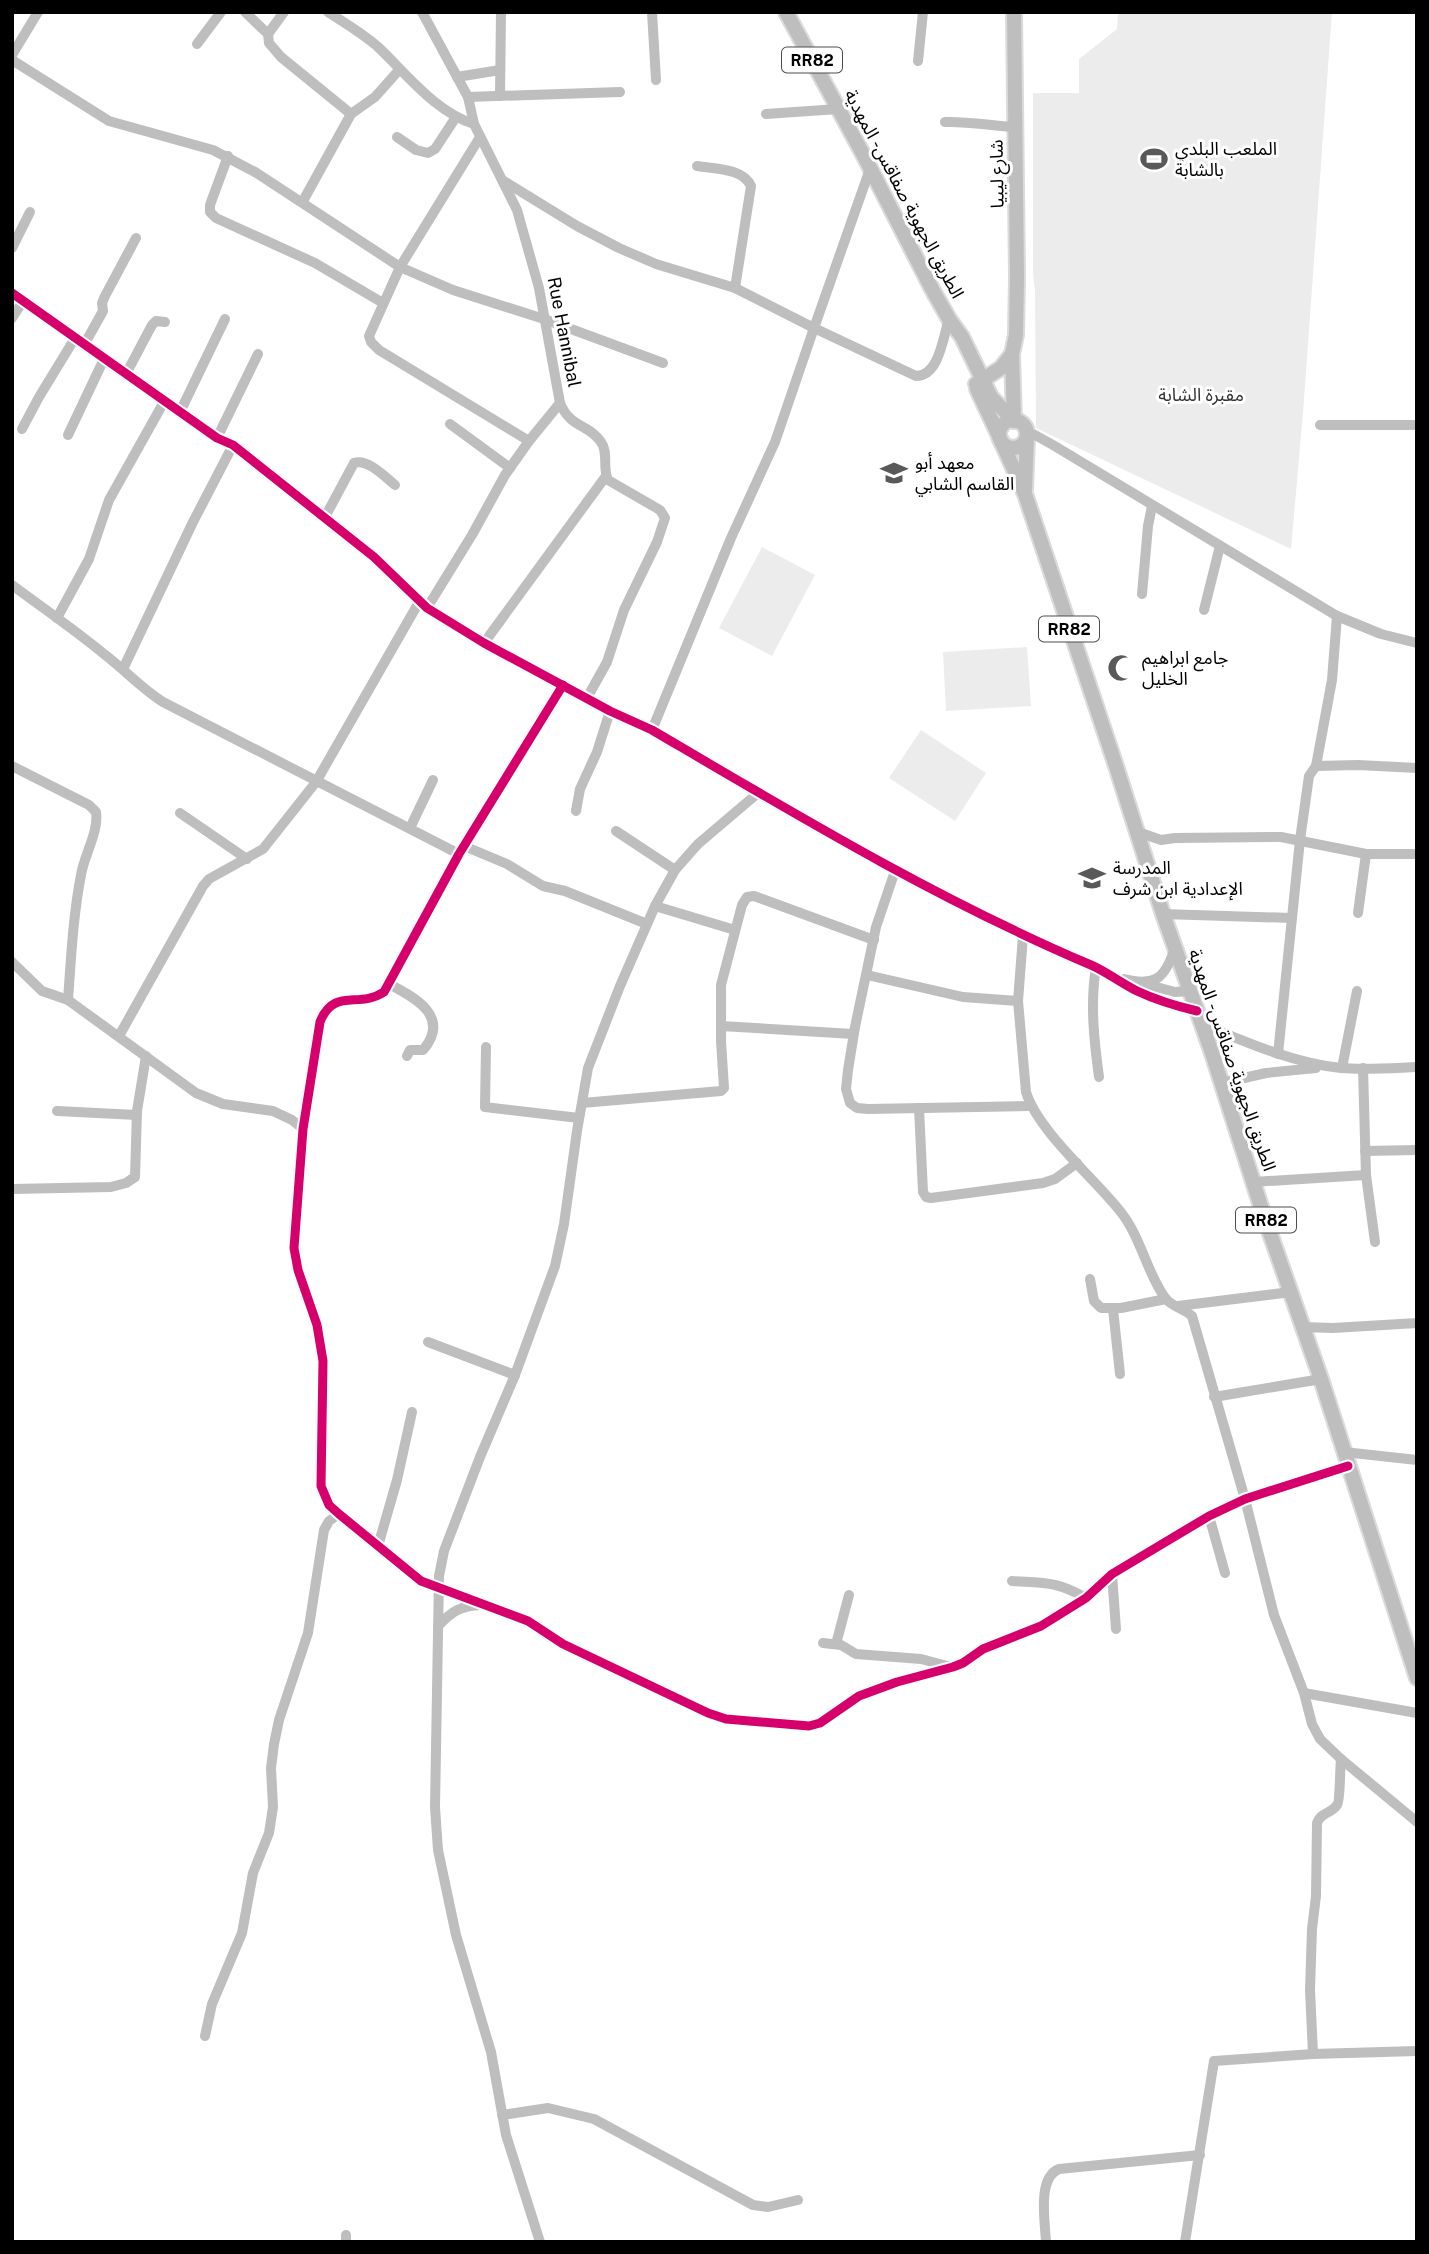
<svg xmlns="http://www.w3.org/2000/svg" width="1429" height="2254" font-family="'Public Sans','Noto Sans Arabic',sans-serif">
<rect width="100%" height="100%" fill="#fff"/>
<g fill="#ececec">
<polygon points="1118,12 1332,12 1303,413 1291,549 1036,428 1035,290 1033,274 1033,93 1079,93 1079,59 1117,29"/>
<polygon points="762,547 815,575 772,656 719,628"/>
<polygon points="1027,647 1031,706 946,711 943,652"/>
<polygon points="921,730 986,773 955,821 889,778"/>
</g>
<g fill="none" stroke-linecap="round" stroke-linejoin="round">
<defs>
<g id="major">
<polyline points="786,12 864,156 932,289 949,319 962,337 991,397 1014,421"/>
<polyline points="1014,12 1017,277 1016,335 1012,354 1014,421"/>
<polyline points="976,384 1001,368 1012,354"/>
<polyline points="977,389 1000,438"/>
<circle cx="1013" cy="434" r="14"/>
<polyline points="1002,443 1025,494 1115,763 1163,914 1212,1053 1264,1216 1321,1379 1417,1678"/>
<polyline points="1025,489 1027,438"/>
</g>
</defs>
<use href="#major" stroke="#dbdbdb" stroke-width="18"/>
<g stroke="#bebebe" stroke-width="10">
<polyline points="245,12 268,34 269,43 281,57 351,114"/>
<path d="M328,12C345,23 362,33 377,46C407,74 434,111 474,124"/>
<path d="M422,12L468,97L474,124L517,210L539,288L560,403C570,428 589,424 601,442C609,453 602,468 608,480L660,510L665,518L657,542L624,610L607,662L587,698"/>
<polyline points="652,12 656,80"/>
<polyline points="268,34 284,12"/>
<polyline points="197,44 221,12"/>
<polyline points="12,55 38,12"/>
<polyline points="12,60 109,121 213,150 255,172 400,267 453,290 544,319 663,363"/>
<polyline points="918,61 923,12"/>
<polyline points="457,77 500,70"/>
<polyline points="500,96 501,12"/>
<polyline points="468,97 620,92"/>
<polyline points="766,114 838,109"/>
<path d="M945,122C968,121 992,126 1015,127"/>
<polyline points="397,137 416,150 428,153 435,149 456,117"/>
<polyline points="480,137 400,267 369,336 371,342 379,350 529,441"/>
<polyline points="228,156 210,205 210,212 216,218 315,263 383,303"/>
<path d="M697,166C715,169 743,168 751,186L735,288"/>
<polyline points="502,180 577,226 619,248 656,264 735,288 814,328 870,169"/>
<polyline points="303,201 351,114 375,97 399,70"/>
<polyline points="12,248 30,212"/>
<path d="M12,293L217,438L233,445L374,557L427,608L484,643L610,711L652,730C795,814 938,900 1091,965C1107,972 1121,983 1137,991C1156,1000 1176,1006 1197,1011"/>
<polyline points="12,318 23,301"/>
<polyline points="84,345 103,311 102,303 105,296 136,238"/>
<polyline points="126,374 152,325 156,321 165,322"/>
<polyline points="180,412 225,319"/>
<polyline points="450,424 510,468"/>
<polyline points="1320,425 1417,425"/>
<polyline points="22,429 39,397 75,338"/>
<polyline points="1027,434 1035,435 1053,445 1337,616 1381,634 1417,643"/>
<polyline points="68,435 104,359"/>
<polyline points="217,438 258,354"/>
<path d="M325,517L354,463C367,458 384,476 395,485"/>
<path d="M12,585C43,608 75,630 104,654C125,670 141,688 163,702L459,854"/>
<polyline points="1142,594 1148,526 1152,506"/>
<polyline points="427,608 472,535 505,475 529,441 560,403"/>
<polyline points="1204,610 1220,546"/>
<polyline points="57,618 89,559 109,500 165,400"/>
<polyline points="484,643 606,476"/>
<polyline points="123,669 193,522 233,445"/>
<path d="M563,685L459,854L384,992C358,1009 334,987 320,1022L303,1129L294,1248L298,1270L317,1325L323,1361L321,1486L329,1505L339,1514L421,1581L528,1621L563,1644L708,1713L726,1719L809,1726L820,1723L859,1696L897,1682L953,1667L963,1663L983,1649L1041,1626L1086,1598L1112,1574L1209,1516L1245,1499L1348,1466"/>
<path d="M652,730L731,538L775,442L814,328L916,376C939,376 943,338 949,319"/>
<path d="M12,766L89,805L96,812C99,832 84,855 81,875C73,916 71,959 68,1000"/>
<polyline points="1316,766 1358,765 1417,768"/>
<polyline points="576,811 580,789 597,752 610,711"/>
<polyline points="180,813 247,859"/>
<polyline points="410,828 433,780"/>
<polyline points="616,831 675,870"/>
<polyline points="1138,832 1161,840 1175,838 1281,837 1366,854 1417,854"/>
<polyline points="464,846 507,864 543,886 565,891 647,924"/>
<polyline points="895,871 876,927 855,1027 848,1070 846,1089 850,1103 857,1108 868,1109 1031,1106"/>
<polyline points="655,906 735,930"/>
<polyline points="1358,913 1366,854"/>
<polyline points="1163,914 1292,918"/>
<path d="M1023,936L1018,1001L1026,1092C1038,1131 1094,1178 1120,1211C1141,1237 1146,1271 1165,1298C1171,1306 1184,1309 1192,1316L1245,1499L1274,1615L1304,1693L1312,1724L1320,1739L1341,1759L1417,1822"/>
<polyline points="12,962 42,991 68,1000 196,1093 223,1104 273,1111 292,1120 303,1129"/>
<path d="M1096,967C1090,1004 1094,1040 1099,1077"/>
<polyline points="867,975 963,997 1018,1001"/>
<path d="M1124,979C1156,987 1165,978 1175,948"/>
<path d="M389,984C416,998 451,1017 423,1050H410L407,1056"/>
<polyline points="1145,984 1175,992 1190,991"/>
<path d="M1202,1024C1246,1042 1293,1063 1341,1068C1366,1070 1392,1068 1417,1067"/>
<polyline points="721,1026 853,1034"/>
<polyline points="119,1036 203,886 209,879 263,849 316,782 419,602"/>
<polyline points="486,1047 485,1107 579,1118"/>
<polyline points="1278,1054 1300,840 1309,776 1316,766 1332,680 1337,616"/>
<polyline points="1342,1068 1357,991"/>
<polyline points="1363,1068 1366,1175 1375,1242"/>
<polyline points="1222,1083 1266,1073 1316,1068"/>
<polyline points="582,1103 721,1091 724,1088 721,1041 721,985 742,905 747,897 754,896 874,940"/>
<polyline points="919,1108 923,1192 926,1197 931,1198 1043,1183 1055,1179 1077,1163"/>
<polyline points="57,1111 137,1115"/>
<polyline points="1365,1151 1417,1150"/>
<polyline points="1253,1182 1366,1175"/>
<polyline points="12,1189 111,1187 126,1183 135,1177 137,1111 146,1056"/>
<polyline points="1090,1279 1094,1301 1101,1308 1121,1308 1166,1299"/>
<polyline points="1178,1306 1291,1292"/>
<polyline points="1113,1309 1120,1374"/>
<polyline points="1302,1327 1333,1328 1417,1323"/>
<polyline points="428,1342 515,1375"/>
<polyline points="1214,1397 1321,1379"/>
<polyline points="1344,1452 1417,1460"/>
<polyline points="1209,1516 1225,1573"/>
<polyline points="378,1546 397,1480 412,1412"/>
<polyline points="1112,1574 1116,1629"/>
<path d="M1012,1581C1044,1583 1057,1581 1086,1598"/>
<path d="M438,1626C452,1611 460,1606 481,1605"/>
<polyline points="823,1643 841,1645 856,1654 921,1659 951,1667"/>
<polyline points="836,1644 849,1595"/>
<polyline points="1304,1693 1417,1713"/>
<polyline points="205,2036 212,2004 242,1933 253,1873 269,1833 273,1807 271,1768 274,1744 279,1720 308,1633 324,1530 329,1521 339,1514"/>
<path d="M1313,2054L1310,1990L1312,1929L1316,1896L1317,1823C1321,1812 1331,1814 1337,1805C1340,1802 1340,1767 1341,1759"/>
<polyline points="502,2115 548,2108 594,2119 753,2205 768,2207 798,2200"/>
<polyline points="346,2242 346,2235"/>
<polyline points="540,2242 506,2135 491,2052 456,1935 438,1850 435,1807 439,1576 444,1551 480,1457 515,1375 555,1266 564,1224 577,1131 588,1068 620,986 655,906 675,870 698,844 758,793"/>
<path d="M1046,2242C1045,2221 1037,2178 1059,2169L1200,2155"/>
<polyline points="1185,2242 1214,2061 1313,2054 1417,2051"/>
</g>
<use href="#major" stroke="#bebebe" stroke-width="14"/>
<defs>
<g id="cycleway">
<path d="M12,293L217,438L233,445L374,557L427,608L484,643L610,711L652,730C795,814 938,900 1091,965C1107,972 1121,983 1137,991C1156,1000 1176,1006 1197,1011"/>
<path d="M563,685L459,854L384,992C358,1009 334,987 320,1022L303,1129L294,1248L298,1270L317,1325L323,1361L321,1486L329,1505L339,1514L421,1581L528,1621L563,1644L708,1713L726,1719L809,1726L820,1723L859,1696L897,1682L953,1667L963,1663L983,1649L1041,1626L1086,1598L1112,1574L1209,1516L1245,1499L1348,1466"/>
</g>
</defs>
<use href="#cycleway" stroke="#fff" stroke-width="13"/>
<use href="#cycleway" stroke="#d6006c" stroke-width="9"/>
</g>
<defs>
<symbol id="stadium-bare" viewBox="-9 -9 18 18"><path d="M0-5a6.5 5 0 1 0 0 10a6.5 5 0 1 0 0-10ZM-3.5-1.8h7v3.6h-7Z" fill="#595959" stroke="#fff" stroke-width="2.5" paint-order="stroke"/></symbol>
<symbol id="school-bare" viewBox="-9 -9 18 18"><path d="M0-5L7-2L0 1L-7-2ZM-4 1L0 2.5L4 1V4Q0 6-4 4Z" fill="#595959" stroke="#fff" stroke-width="2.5" paint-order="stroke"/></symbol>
<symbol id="mosque-bare" viewBox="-9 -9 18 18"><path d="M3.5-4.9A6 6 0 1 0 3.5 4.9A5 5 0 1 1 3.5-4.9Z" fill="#595959" stroke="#fff" stroke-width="2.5" paint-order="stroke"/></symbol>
</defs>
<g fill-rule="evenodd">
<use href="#stadium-bare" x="1135" y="140" width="38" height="38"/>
<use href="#school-bare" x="875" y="454" width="38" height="38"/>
<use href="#mosque-bare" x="1102" y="649" width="38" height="38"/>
<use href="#school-bare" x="1073" y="859" width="38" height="38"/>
</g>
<g text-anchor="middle" stroke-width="6" stroke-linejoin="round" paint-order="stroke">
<g fill="#fff" stroke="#4c4c4c" stroke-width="2">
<rect x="782" y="47.5" width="60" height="25" rx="5"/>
<rect x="1039" y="616.5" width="60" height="25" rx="5"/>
<rect x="1236" y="1207.5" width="60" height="25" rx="5"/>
</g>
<g font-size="16" font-weight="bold" fill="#000">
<text x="812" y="66">RR82</text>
<text x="1069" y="635">RR82</text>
<text x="1266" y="1226">RR82</text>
</g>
<g font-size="18" fill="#000" stroke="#fff" text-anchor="start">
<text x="1175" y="155">الملعب البلدي<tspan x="1175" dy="21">بالشابة</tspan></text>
<text x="915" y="469">معهد أبو<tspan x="915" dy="21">القاسم الشابي</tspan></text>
<text x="1142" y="664">جامع ابراهيم<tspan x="1142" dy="21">الخليل</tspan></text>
<text x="1113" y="874">المدرسة<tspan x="1113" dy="21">الإعدادية ابن شرف</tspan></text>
</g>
<g font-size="18" fill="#000" stroke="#fff">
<text transform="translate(997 174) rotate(-91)" y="6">شارع ليبيا</text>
<text transform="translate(904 194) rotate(62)" y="6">الطريق الجهوية صفاقس - المهدية</text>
<text transform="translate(564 332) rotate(79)" y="6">Rue Hannibal</text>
<text transform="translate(1232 1060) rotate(71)" y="6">الطريق الجهوية صفاقس - المهدية</text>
</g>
<g font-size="18" fill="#333" stroke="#fff">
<text x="1201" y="401">مقبرة الشابة</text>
</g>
</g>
<rect width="1429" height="2254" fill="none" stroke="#000000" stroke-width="28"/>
</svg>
